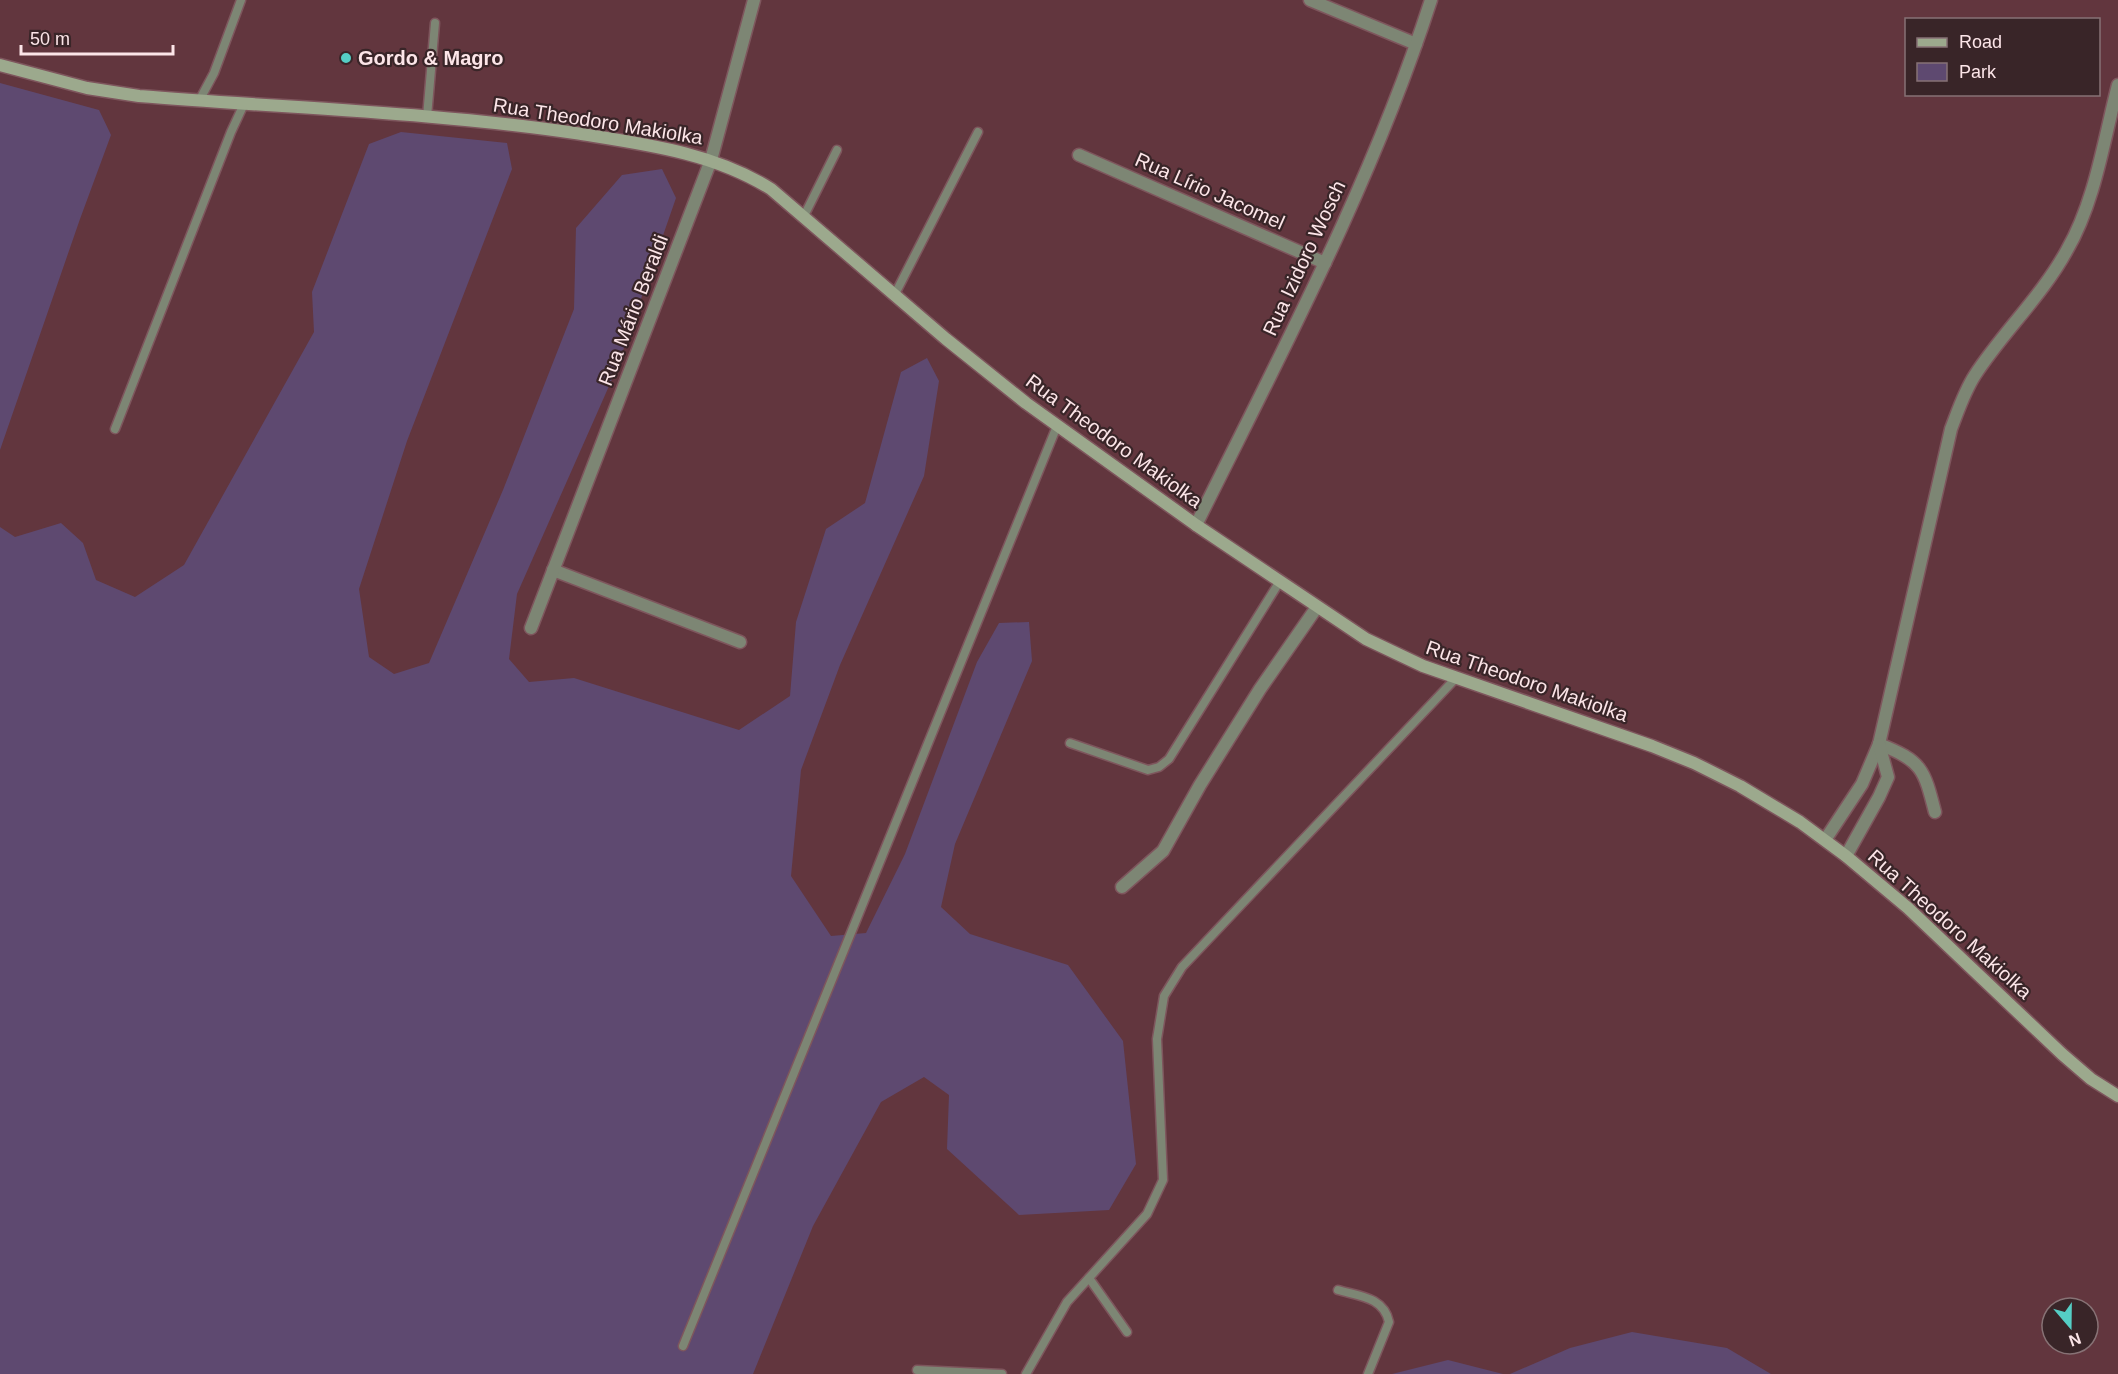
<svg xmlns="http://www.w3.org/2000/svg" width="2118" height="1374" font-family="Helvetica,sans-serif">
<rect width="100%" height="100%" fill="#62363e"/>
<g fill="#5e4970">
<polygon points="0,83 99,110 111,135 80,219 0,450"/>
<polygon points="401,132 507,143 512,169 407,441 359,589 369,657 394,674 429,663 503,490 574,309 576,228 622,175 662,169 676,198 617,368 517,594 509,659 529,682 574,678 739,730 790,696 796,622 826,529 865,503 901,372 927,358 939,381 924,476 840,665 801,770 791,876 831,936 866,933 905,854 977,662 999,623 1029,622 1032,661 955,844 941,907 970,934 1068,965 1123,1041 1136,1164 1109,1210 1019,1215 947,1149 949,1095 924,1077 881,1102 813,1226 753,1374 0,1374 0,527 15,537 61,523 83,543 96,580 135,597 184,565 314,332 312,292 369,144"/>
<polygon points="1632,1332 1727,1348 1771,1374 1510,1374 1570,1348"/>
<polygon points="1448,1360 1503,1374 1392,1374"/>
</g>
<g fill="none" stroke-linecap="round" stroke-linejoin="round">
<defs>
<g id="lane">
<polyline points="199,101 214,73 241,0"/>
<polyline points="427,117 435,23"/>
<polyline points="804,216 837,150"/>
<polyline points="894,296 978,132"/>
<polyline points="115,429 231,132 244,104"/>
<polyline points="1070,743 1148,770 1159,767 1169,759 1280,581"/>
<polyline points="1089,1278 1127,1332"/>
<path d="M1338,1290C1359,1296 1384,1297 1389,1322L1368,1374"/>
<polyline points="683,1346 1057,426"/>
<polyline points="917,1370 1002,1374"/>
<polyline points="1026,1374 1067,1302 1147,1214 1163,1180 1157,1039 1164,996 1182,967 1456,678"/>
</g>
<g id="street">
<polyline points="1310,0 1416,44"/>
<polyline points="1079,155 1325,263"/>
<path d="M1196,525C1281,353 1372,183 1431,0"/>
<polyline points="553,570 740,642"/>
<polyline points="531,628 711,160 754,0"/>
<path d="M1879,744C1922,761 1924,769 1935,812"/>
<path d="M1825,840L1862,784L1879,744L1951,429C1958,411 1964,392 1975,375C2003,332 2042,296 2067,250C2095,202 2104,139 2118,85"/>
<polyline points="1846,856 1879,797 1888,777 1879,744"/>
<polyline points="1122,887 1163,851 1200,785 1260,689 1317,607"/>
</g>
<path id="secondary" d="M0,65L87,88L139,96C285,108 431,112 575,133C643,144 712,152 771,189L946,339L1026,403L1196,525L1366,639L1423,666L1652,746L1694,763L1740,786L1800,822L1846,856L1908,908L2062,1054L2091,1079L2118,1096"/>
</defs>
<use href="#lane" stroke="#7e565d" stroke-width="11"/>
<use href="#street" stroke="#7e565d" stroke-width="15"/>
<use href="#secondary" stroke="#7e565d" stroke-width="15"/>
<use href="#lane" stroke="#7d8674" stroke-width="8"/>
<use href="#street" stroke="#7d8674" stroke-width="12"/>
<use href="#secondary" stroke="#9ca98d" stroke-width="12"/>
</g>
<circle fill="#55cec5" stroke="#392528" stroke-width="2" cx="346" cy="58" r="6"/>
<g text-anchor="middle" stroke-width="4.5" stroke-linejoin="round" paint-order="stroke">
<g font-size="20" font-weight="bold" fill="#fce5e8" stroke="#392528" text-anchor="start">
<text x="358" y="65">Gordo &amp; Magro</text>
</g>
<g font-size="20" fill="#fce5e8" stroke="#392528">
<text transform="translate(598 121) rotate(9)" y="7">Rua Theodoro Makiolka</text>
<text transform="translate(1210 191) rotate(24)" y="7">Rua Lírio Jacomel</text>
<text transform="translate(1304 258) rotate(-65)" y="7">Rua Izidoro Wosch</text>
<text transform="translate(633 310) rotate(-69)" y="7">Rua Mário Beraldi</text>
<text transform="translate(1114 441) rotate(36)" y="7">Rua Theodoro Makiolka</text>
<text transform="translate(1527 681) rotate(19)" y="7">Rua Theodoro Makiolka</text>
<text transform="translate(1950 924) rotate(42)" y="7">Rua Theodoro Makiolka</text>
</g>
</g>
<rect x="1905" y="18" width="195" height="78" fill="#392528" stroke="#877275" stroke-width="1.5"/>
<rect x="1917" y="38" width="30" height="9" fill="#9ca98d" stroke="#877275" stroke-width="1.5"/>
<text x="1959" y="48" font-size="18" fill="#fce5e8">Road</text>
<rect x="1917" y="63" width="30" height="18" fill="#5e4970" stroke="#877275" stroke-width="1.5"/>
<text x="1959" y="78" font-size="18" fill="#fce5e8">Park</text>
<g transform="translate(2070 1326) rotate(160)"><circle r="28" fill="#392528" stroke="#877275" stroke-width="1.5"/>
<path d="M0-4.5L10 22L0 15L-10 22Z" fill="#55cec5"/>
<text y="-9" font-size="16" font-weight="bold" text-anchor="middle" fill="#fce5e8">N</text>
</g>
<path d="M21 45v9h152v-9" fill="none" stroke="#fce5e8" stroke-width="3"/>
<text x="30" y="45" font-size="18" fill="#fce5e8" stroke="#392528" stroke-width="4.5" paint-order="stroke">50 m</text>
</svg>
